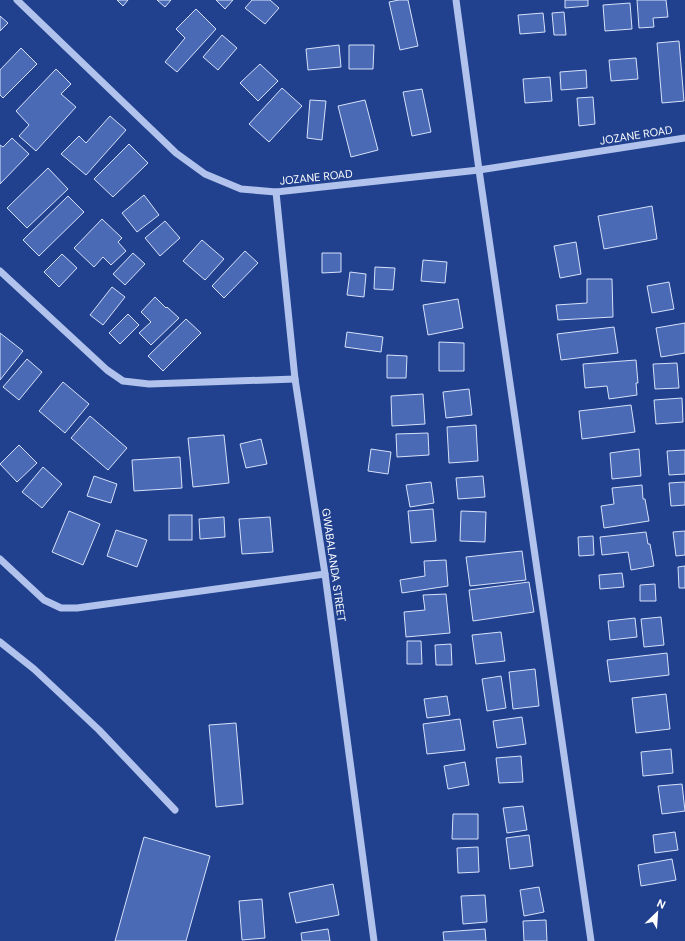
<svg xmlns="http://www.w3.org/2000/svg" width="685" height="941" font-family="'DM Sans',sans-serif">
<rect width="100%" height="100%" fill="#21418f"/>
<g fill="#4a6ab6" stroke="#d6e1f9">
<polygon points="117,0 128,0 123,6"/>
<polygon points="157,0 171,0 165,7"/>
<polygon points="216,0 233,0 225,9"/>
<polygon points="252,0 270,0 279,8 265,24 245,8"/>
<polygon points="399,0 408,0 418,46 400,50 389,2"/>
<polygon points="565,0 588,0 588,6 565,8"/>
<polygon points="637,0 666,0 668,17 653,18 654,27 639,28"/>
<polygon points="630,3 632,29 605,31 603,5"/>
<polygon points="196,9 216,29 177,72 165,62 185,38 176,29"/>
<polygon points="564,12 566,35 554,35 552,13"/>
<polygon points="543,13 545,32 520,34 518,15"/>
<polygon points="0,16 8,23 0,31"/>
<polygon points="222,35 237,48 218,70 203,57"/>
<polygon points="679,41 684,101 662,103 657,43"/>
<polygon points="339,45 341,67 308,70 306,49"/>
<polygon points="349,45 374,45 373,69 349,69"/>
<polygon points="21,48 37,64 3,98 0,95 0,70"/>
<polygon points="636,58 638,79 611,81 609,60"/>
<polygon points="260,64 278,81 258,101 240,83"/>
<polygon points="56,69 71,84 61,94 76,107 36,151 19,136 29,125 16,111"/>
<polygon points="586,70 587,88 561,90 560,72"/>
<polygon points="550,77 552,101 525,103 523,79"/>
<polygon points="282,88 302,106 269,142 249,124"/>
<polygon points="422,89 431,132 412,136 403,92"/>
<polygon points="593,97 595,124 579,126 577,98"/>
<polygon points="310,100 326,101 322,140 307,138"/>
<polygon points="365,100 378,150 351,157 338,106"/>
<polygon points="110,116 126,130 86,175 61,154 79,136 86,143"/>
<polygon points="12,138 29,154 0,184 0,145 3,147"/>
<polygon points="129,144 148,163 113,197 94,179"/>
<polygon points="48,168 68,189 27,228 7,208"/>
<polygon points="144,195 159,215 137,232 122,213"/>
<polygon points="68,196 84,212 39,256 23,240"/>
<polygon points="652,206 657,239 604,249 598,216"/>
<polygon points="102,219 122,238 118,242 126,251 111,265 103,257 94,267 74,248"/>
<polygon points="165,221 180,238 160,256 145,238"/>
<polygon points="202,240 224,259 205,280 183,261"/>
<polygon points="576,242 581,274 560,278 554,246"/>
<polygon points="245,251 258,263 224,298 212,286"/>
<polygon points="133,253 145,264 125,285 113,274"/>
<polygon points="322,253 341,253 341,272 322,273"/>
<polygon points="62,254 77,268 59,287 44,272"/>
<polygon points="423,260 447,262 445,283 421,281"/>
<polygon points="375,267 395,268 393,290 374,289"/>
<polygon points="350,272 366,274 364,297 347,295"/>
<polygon points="587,279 612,279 613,317 558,320 556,305 587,303"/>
<polygon points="669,282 674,309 652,313 647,286"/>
<polygon points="112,287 125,297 103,325 90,315"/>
<polygon points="155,297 166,308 167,307 179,318 151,345 139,333 151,322 141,312"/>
<polygon points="458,299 463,328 428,335 423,305"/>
<polygon points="128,314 139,325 120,344 109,333"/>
<polygon points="186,319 201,333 163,371 148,356"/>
<polygon points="685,323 685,353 661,357 656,328"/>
<polygon points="614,327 618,353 561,360 557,334"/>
<polygon points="347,332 383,337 381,352 345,347"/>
<polygon points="0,333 23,351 0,380"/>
<polygon points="439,342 464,343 464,371 439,371"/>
<polygon points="387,355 407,356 406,378 387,378"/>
<polygon points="27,359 42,372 19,400 3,387"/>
<polygon points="636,360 638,383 636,383 637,395 609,399 607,386 585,388 583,364"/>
<polygon points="677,363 679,388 655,389 653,364"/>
<polygon points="63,382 89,404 65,433 39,411"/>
<polygon points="469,389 472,415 446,418 443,392"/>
<polygon points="423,394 425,424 392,426 391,396"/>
<polygon points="682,398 683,422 656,424 654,400"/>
<polygon points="631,405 635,432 582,439 579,411"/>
<polygon points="90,416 127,448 108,470 71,438"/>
<polygon points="476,425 478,461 449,463 447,427"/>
<polygon points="428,433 429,455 397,457 396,434"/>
<polygon points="224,435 229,483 193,487 188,438"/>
<polygon points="261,439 267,464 246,468 240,444"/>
<polygon points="19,445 37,463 17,482 0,464"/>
<polygon points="371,449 391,452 388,474 368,471"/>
<polygon points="639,449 641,476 612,479 610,453"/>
<polygon points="685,450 685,474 669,475 667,451"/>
<polygon points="180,457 182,488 134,491 132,460"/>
<polygon points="43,467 62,484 42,508 22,492"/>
<polygon points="94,476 117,484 111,503 87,496"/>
<polygon points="483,476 485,497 458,499 456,478"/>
<polygon points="431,482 434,503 410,507 406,485"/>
<polygon points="685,482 685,505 671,506 669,483"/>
<polygon points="642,485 643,499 645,499 649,521 604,528 601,506 614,504 612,488"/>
<polygon points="433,509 436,541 411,543 408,511"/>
<polygon points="69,511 100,524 83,565 52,552"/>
<polygon points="461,511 486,512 485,542 460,541"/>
<rect x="169" y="515" width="23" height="25"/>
<polygon points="224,517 225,537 200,539 199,519"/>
<polygon points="270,517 273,552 242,554 239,519"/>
<polygon points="116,530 147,540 137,567 107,556"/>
<polygon points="685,531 685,555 676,556 673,532"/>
<polygon points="646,532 648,544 650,544 654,566 631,570 628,552 602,555 600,537"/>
<polygon points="593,536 594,555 579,556 578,537"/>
<polygon points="522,551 526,580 470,586 466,557"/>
<polygon points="446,560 448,586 402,593 400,580 425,576 424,561"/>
<polygon points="685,566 685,588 679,588 678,567"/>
<polygon points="622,573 624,587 600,589 599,575"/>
<polygon points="529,582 534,612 473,621 469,590"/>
<polygon points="655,584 656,601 640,601 640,585"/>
<polygon points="446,594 450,633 406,637 404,612 425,610 423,595"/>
<polygon points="661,617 664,645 644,647 641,619"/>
<polygon points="635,618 637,637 610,640 608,621"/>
<polygon points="501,632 505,661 476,664 472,635"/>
<polygon points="407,641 421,641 422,664 407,664"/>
<polygon points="451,644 452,665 436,665 435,645"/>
<polygon points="667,653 669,675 610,682 607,660"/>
<polygon points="535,669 539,706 513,709 509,672"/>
<polygon points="501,676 506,708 487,711 482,679"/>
<polygon points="666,694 670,729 636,733 632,698"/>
<polygon points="447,696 450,715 427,718 424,699"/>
<polygon points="522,717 526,744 497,748 493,721"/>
<polygon points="460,719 465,750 427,754 423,724"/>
<polygon points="236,723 243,804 216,807 209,725"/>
<polygon points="671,749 673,773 643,776 641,752"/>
<polygon points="521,756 523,782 499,783 496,758"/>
<polygon points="465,762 469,785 448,789 444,766"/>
<polygon points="682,784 685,811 662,814 658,786"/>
<polygon points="523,806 527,830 507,833 503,808"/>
<polygon points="453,814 478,814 478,839 452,839"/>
<polygon points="675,832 678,850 655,853 653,835"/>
<polygon points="529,835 533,866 510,869 506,838"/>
<polygon points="144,837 210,856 186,941 115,941"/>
<polygon points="478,847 479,872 458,873 457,848"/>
<polygon points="672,859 676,880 641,886 638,865"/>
<polygon points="333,884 339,915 296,923 289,893"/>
<polygon points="539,887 544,912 524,916 520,890"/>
<polygon points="485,895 487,922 463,924 461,896"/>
<polygon points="262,899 265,938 242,940 239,901"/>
<polygon points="546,920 547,941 524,941 523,921"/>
<polygon points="328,929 330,941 302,941 301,933"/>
<polygon points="485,929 486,941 444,941 443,932"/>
</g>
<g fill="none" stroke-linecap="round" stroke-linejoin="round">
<g stroke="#b1c3ec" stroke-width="7">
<polyline points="17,0 176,153 205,174 241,189 276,192 479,170 685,138"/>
<polyline points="456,0 479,170 591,941"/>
<polyline points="276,192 295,379 325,574 374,941"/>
<polyline points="0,271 107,370 123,381 149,384 295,379"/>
<polyline points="0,559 44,600 61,608 77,608 325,574"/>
<polyline points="0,642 34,669 99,730 175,810"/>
</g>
</g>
<g text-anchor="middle" stroke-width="3.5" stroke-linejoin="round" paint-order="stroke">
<g font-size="11" fill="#fff" stroke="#21418f">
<text transform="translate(636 135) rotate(-9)" y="4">JOZANE ROAD</text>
<text transform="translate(316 177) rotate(-6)" y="4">JOZANE ROAD</text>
<text transform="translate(334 565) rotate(82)" y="4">GWABALANDA STREET</text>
</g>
</g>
<g transform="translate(657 913) rotate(25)" stroke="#21418f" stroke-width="3" paint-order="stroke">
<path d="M0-3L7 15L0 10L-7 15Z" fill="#ffffff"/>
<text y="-6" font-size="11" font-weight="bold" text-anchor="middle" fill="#ffffff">N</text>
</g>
</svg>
